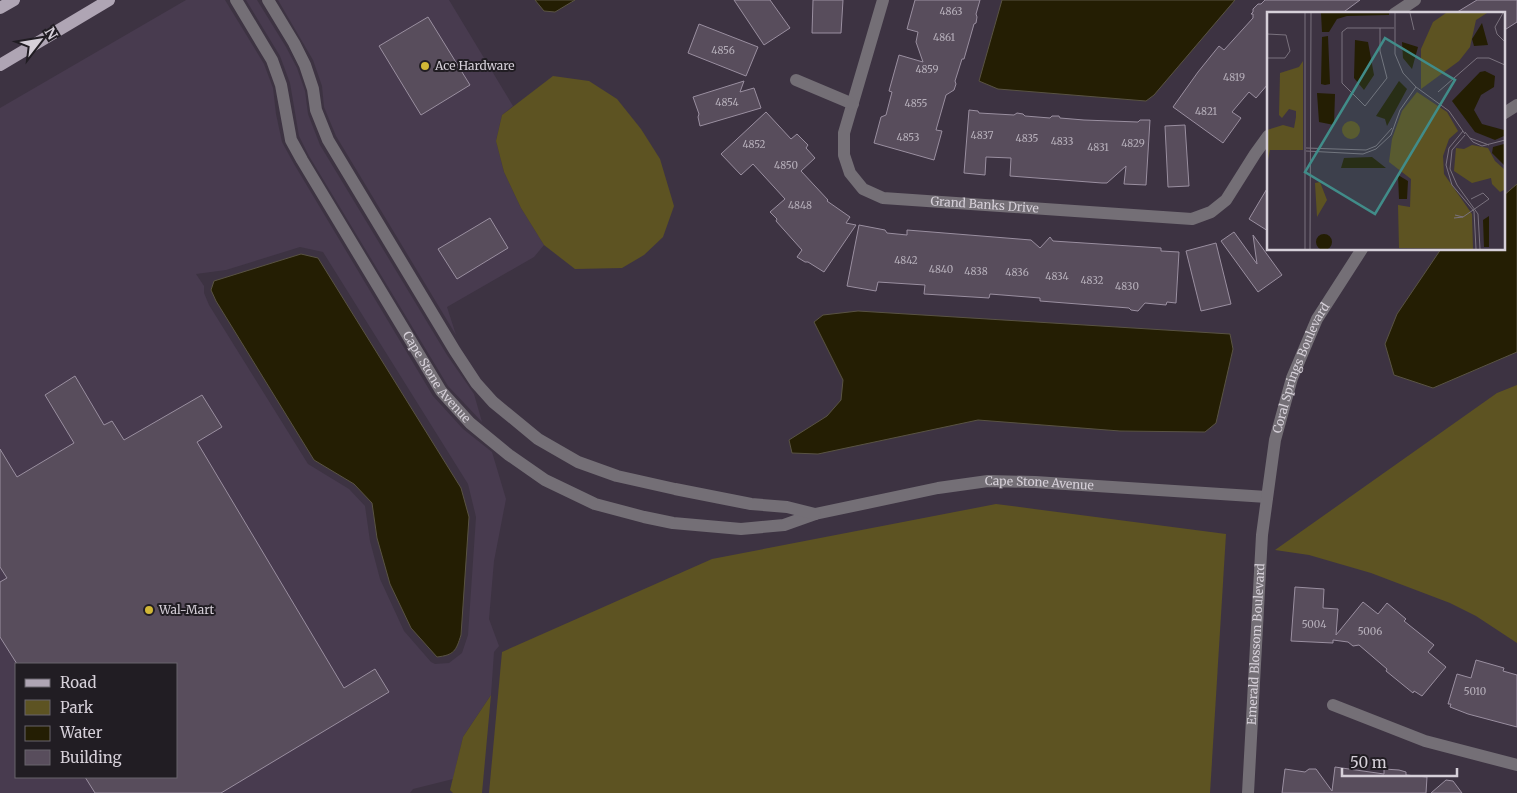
<svg xmlns="http://www.w3.org/2000/svg" width="1517" height="793" font-family="Merriweather,serif">
<rect width="100%" height="100%" fill="#3d3342"/>
<g fill="#483b4f" fill-rule="evenodd">
<path d="M186,0H225L264,64L273,88L276,114L282,142L294,164L433,396L463,429L492,452L506,499L494,561L489,619L499,646L494,652L491,695L463,737L453,779L413,789L410,793H0V108ZM300,247L323,252L468,484L476,517L468,635L462,653L449,663L435,664L431,662L404,631L380,579L370,541L365,506L349,489L308,464L209,305L204,293V286L196,274L226,270ZM16,664H176V777H16Z"/>
<polygon points="246,0 257,0 286,47 297,68 305,91 308,114 320,145 447,355 474,394 482,422 448,386 309,156 299,136 290,83 280,56"/>
<polygon points="278,0 449,0 513,106 502,115 496,141 504,172 521,208 544,245 534,257 447,307 456,335 336,136 324,107 322,86 313,60"/>
</g>
<g fill="#5d5322">
<polygon points="553,76 589,81 617,99 641,129 660,159 674,206 663,237 644,255 622,268 575,269 544,245 521,208 504,172 496,141 502,115"/>
<polygon points="1517,385 1517,643 1476,616 1450,603 1371,573 1309,555 1275,550 1497,393"/>
<polygon points="996,504 1226,534 1210,793 489,793 502,652 712,559"/>
<polygon points="491,695 482,793 453,793 450,790 463,737"/>
</g>
<g fill="#241e03" stroke="#595343">
<polygon points="535,0 575,0 555,12 544,11"/>
<polygon points="1002,0 1235,0 1154,95 1146,101 998,89 979,81"/>
<polygon points="1517,184 1517,352 1433,388 1394,375 1385,344 1397,314 1441,249 1503,249 1503,196"/>
<path d="M301,254L318,258L461,488L469,517L461,635C456,651 454,655 437,657L411,628L390,584L377,538L372,503L354,484L314,460L216,301L211,290L214,281Z"/>
<polygon points="858,311 1230,334 1233,349 1216,423 1205,432 1120,431 978,420 818,454 792,453 789,440 827,416 841,400 843,380 814,322 823,315"/>
</g>
<g fill="#584d5c" stroke="#9a8fa0">
<polygon points="734,0 770,0 790,28 764,45"/>
<polygon points="813,0 843,0 841,33 812,33"/>
<polygon points="915,0 980,0 976,14 977,17 976,23 974,24 964,59 962,59 955,81 956,84 954,90 946,95 936,130 942,131 934,160 874,143 881,117 886,115 892,92 889,91 899,55 923,62 916,42 918,32 907,29"/>
<polygon points="1265,0 1360,0 1341,14 1268,14 1268,84 1256,98 1249,92 1232,112 1241,118 1223,143 1173,107 1198,72 1219,46 1224,50 1253,18 1253,14 1251,14 1253,12 1253,9 1258,4 1261,4"/>
<polygon points="1477,0 1517,0 1517,22 1503,31 1503,14 1454,14"/>
<polygon points="428,17 470,85 421,115 379,46"/>
<polygon points="699,24 758,47 746,76 688,53"/>
<polygon points="744,81 740,92 754,88 761,108 700,126 698,117 699,114 693,97"/>
<polygon points="969,110 978,111 979,113 1014,115 1017,113 1023,114 1025,116 1050,118 1052,116 1059,116 1060,118 1084,120 1138,122 1140,120 1150,120 1146,185 1124,184 1126,166 1107,183 1102,183 1010,176 1011,158 986,157 985,175 964,173"/>
<polygon points="766,112 791,139 797,134 808,145 806,148 815,158 801,171 828,200 827,201 850,217 846,223 856,225 824,272 808,262 805,262 797,257 802,250 776,221 777,219 770,212 785,199 753,164 741,175 721,154"/>
<polygon points="1185,125 1189,186 1168,187 1165,126"/>
<polygon points="1268,187 1268,231 1249,219"/>
<polygon points="490,218 508,248 457,279 438,249"/>
<polygon points="859,225 885,230 887,233 907,235 907,230 1031,240 1040,248 1050,237 1053,241 1161,248 1161,251 1179,252 1176,303 1167,302 1166,305 1145,303 1138,311 1131,310 1129,308 1040,301 1040,298 990,294 989,298 924,294 925,285 878,282 876,291 847,286"/>
<polygon points="1234,232 1257,264 1253,235 1282,275 1258,292 1221,241"/>
<polygon points="1216,243 1231,304 1201,311 1186,251"/>
<polygon points="75,376 104,425 112,421 124,440 202,395 222,427 197,442 344,688 375,669 389,692 221,793 95,793 85,777 176,777 176,664 17,664 0,637 0,582 7,578 0,567 0,449 17,477 74,443 45,395"/>
<polygon points="1295,587 1324,589 1323,608 1338,609 1336,635 1363,602 1378,614 1387,603 1406,619 1404,621 1434,645 1428,652 1446,667 1422,696 1414,691 1413,693 1386,671 1387,669 1359,645 1353,646 1348,642 1333,640 1333,643 1291,641"/>
<polygon points="1476,660 1504,668 1503,671 1517,675 1517,727 1468,714 1450,707 1451,704 1448,704 1457,674 1471,678"/>
<polygon points="1335,767 1384,774 1384,769 1399,770 1406,772 1406,775 1427,777 1426,793 1282,793 1285,769 1305,772 1309,769 1316,769 1332,791"/>
<polygon points="1446,780 1453,781 1462,793 1431,793"/>
</g>
<g fill="none" stroke-linecap="round" stroke-linejoin="round">
<g stroke="#746f76" stroke-width="12">
<path id="s1" d="M236,0L272,60L281,85L291,140L302,160L441,391L470,423L509,455L545,480L595,504L644,517L673,523L741,529L784,525L815,514L938,488L988,481L1035,482L1267,497"/>
<polyline points="268,0 294,43 305,65 313,89 316,110 328,140 455,351 476,383 493,402 538,439 578,462 617,476 675,489 751,504 787,507 815,514"/>
<path id="s2" d="M883,0L844,133V155L850,173L863,189L883,198L1192,219L1211,212L1226,200L1255,154L1268,136"/>
<polyline points="1394,14 1415,0"/>
<polyline points="796,80 853,104"/>
<polyline points="1503,114 1517,105"/>
<polyline points="1333,705 1425,741 1517,765"/>
<path id="s3" d="M1248,793L1262,535L1275,440L1292,378L1317,319L1362,249"/>
</g>
<g stroke="#afa5b4" stroke-width="12">
<polyline points="0,8 14,0"/>
<polyline points="0,65 109,0"/>
</g>
</g>
<g fill="#d1b736" stroke="#211d23" stroke-width="2">
<circle cx="425" cy="66" r="5"/>
<circle cx="149" cy="610" r="5"/>
</g>
<g text-anchor="middle" stroke-width="4" stroke-linejoin="round" paint-order="stroke">
<g font-size="10" fill="#b6afba">
<text x="951" y="15">4863</text>
<text x="944" y="41">4861</text>
<text x="723" y="54">4856</text>
<text x="927" y="73">4859</text>
<text x="1234" y="81">4819</text>
<text x="727" y="106">4854</text>
<text x="916" y="107">4855</text>
<text x="1206" y="115">4821</text>
<text x="982" y="139">4837</text>
<text x="908" y="141">4853</text>
<text x="1027" y="142">4835</text>
<text x="1062" y="145">4833</text>
<text x="1133" y="147">4829</text>
<text x="754" y="148">4852</text>
<text x="1098" y="151">4831</text>
<text x="786" y="169">4850</text>
<text x="800" y="209">4848</text>
<text x="906" y="264">4842</text>
<text x="941" y="273">4840</text>
<text x="976" y="275">4838</text>
<text x="1017" y="276">4836</text>
<text x="1057" y="280">4834</text>
<text x="1092" y="284">4832</text>
<text x="1127" y="290">4830</text>
<text x="1314" y="628">5004</text>
<text x="1370" y="635">5006</text>
<text x="1475" y="695">5010</text>
</g>
<g font-size="12" fill="#d6d0d9" stroke="#211d23" text-anchor="start">
<text x="435" y="70">Ace Hardware</text>
<text x="159" y="614">Wal-Mart</text>
</g>
<g font-size="12" fill="#d6d0d9" stroke="#211d23">
<text dy="4" stroke="none"><textPath href="#s2" startOffset="324">Grand Banks Drive</textPath></text>
<text dy="4" stroke="none"><textPath href="#s3" startOffset="431">Coral Springs Boulevard</textPath></text>
<text dy="4" stroke="none"><textPath href="#s1" startOffset="431">Cape Stone Avenue</textPath></text>
<text dy="4" stroke="none"><textPath href="#s1" startOffset="1090">Cape Stone Avenue</textPath></text>
<text dy="4" stroke="none"><textPath href="#s3" startOffset="149">Emerald Blossom Boulevard</textPath></text>
</g>
</g>
<g transform="translate(1267 12)">
<rect width="238" height="238" fill="#3d3342"/>
<path d="M179,1H220L209,8L203,35L192,49L154,77V37L166,10ZM36,49V138H3L0,152V118L16,113L27,116L29,105V99L22,97L15,106L12,103L13,61L32,55ZM150,80L180,100L191,119L182,127L176,144L177,162L205,202L206,237L132,236L131,193L143,195L144,167L122,150L125,127L135,99ZM75 118a9 9 0 1 1 18 0a9 9 0 1 1-18 0ZM205,133L221,136L228,149L237,157V178L233,180L225,172L224,166L205,171L187,159L189,136L197,137ZM53,170L60,188L50,205L48,171Z" fill="#5d5322"/>
<path d="M54,1H122V3L80,4L70,7L62,20H55ZM215,11L221,33L207,34L205,27ZM61,24L63,72L58,73L54,72L55,25ZM88,28L101,30L107,63L97,78L87,66ZM135,30L151,35L145,57L136,46ZM218,59L228,64L227,75L214,83L207,98L215,112L237,118V124L228,128L208,120L185,89L213,60ZM132,69L140,77L120,114L118,107L109,104ZM50,81L68,82L67,113L52,110ZM237,132V153L225,141L226,135ZM105,145L119,156H74L77,146ZM131,163L141,169L140,187H132ZM222,204V235H217L216,208ZM49 230a8 8 0 1 1 16 0a8 8 0 1 1-16 0Z" fill="#241e03"/>
<path fill="none" stroke="#7a727e" stroke-width="1" d="M128,1V42L136,61L149,75L182,99L198,122M143,1L147,18M236,1L228,15L230,22L238,30M113,16V39L120,66L98,94L75,71V20L80,16H127M0,22L19,23L23,39L18,46H0M171,80L210,46H222L238,53M196,119L182,136L179,153L185,173L207,199L209,237M198,120L206,130L215,134L238,128M198,123L185,138L183,157L190,173L211,202L213,237M203,126L222,133M39,136L99,138L109,134L125,116M39,139L96,142L109,137L124,123L133,98L149,75M196,205L222,187L216,181L204,187M187,206L196,205L188,203M38,237V1M43,237L44,1"/>
<path fill="#418c89" fill-opacity="0.15" stroke="#418c89" stroke-width="2.5" d="M118,26L188,68L108,202L38,160Z"/>
<rect width="238" height="238" fill="none" stroke="#d6d0d9" stroke-width="2.5"/>
</g>
<rect x="15" y="663" width="162" height="115" fill="#211d23" stroke="#69656c"/>
<rect x="25" y="679" width="25" height="8" fill="#afa5b4" stroke="#69656c"/>
<text x="60" y="688" font-size="15" fill="#d6d0d9">Road</text>
<rect x="25" y="700" width="25" height="15" fill="#5d5322" stroke="#69656c"/>
<text x="60" y="713" font-size="15" fill="#d6d0d9">Park</text>
<rect x="25" y="726" width="25" height="15" fill="#241e03" stroke="#69656c"/>
<text x="60" y="738" font-size="15" fill="#d6d0d9">Water</text>
<rect x="25" y="750" width="25" height="15" fill="#584d5c" stroke="#69656c"/>
<text x="60" y="763" font-size="15" fill="#d6d0d9">Building</text>
<g transform="translate(40 40) rotate(59)" stroke="#211d23" stroke-width="4" paint-order="stroke">
<path d="M0-4L9 19L0 12L-9 19Z" fill="#d6d0d9"/>
<text y="-8" font-size="14" font-weight="bold" text-anchor="middle" fill="#d6d0d9">N</text>
</g>
<path d="M1342 768v8h115v-8" fill="none" stroke="#d6d0d9" stroke-width="2.5"/>
<text x="1350" y="768" font-size="15" fill="#d6d0d9" stroke="#211d23" stroke-width="4" paint-order="stroke">50 m</text>
</svg>
